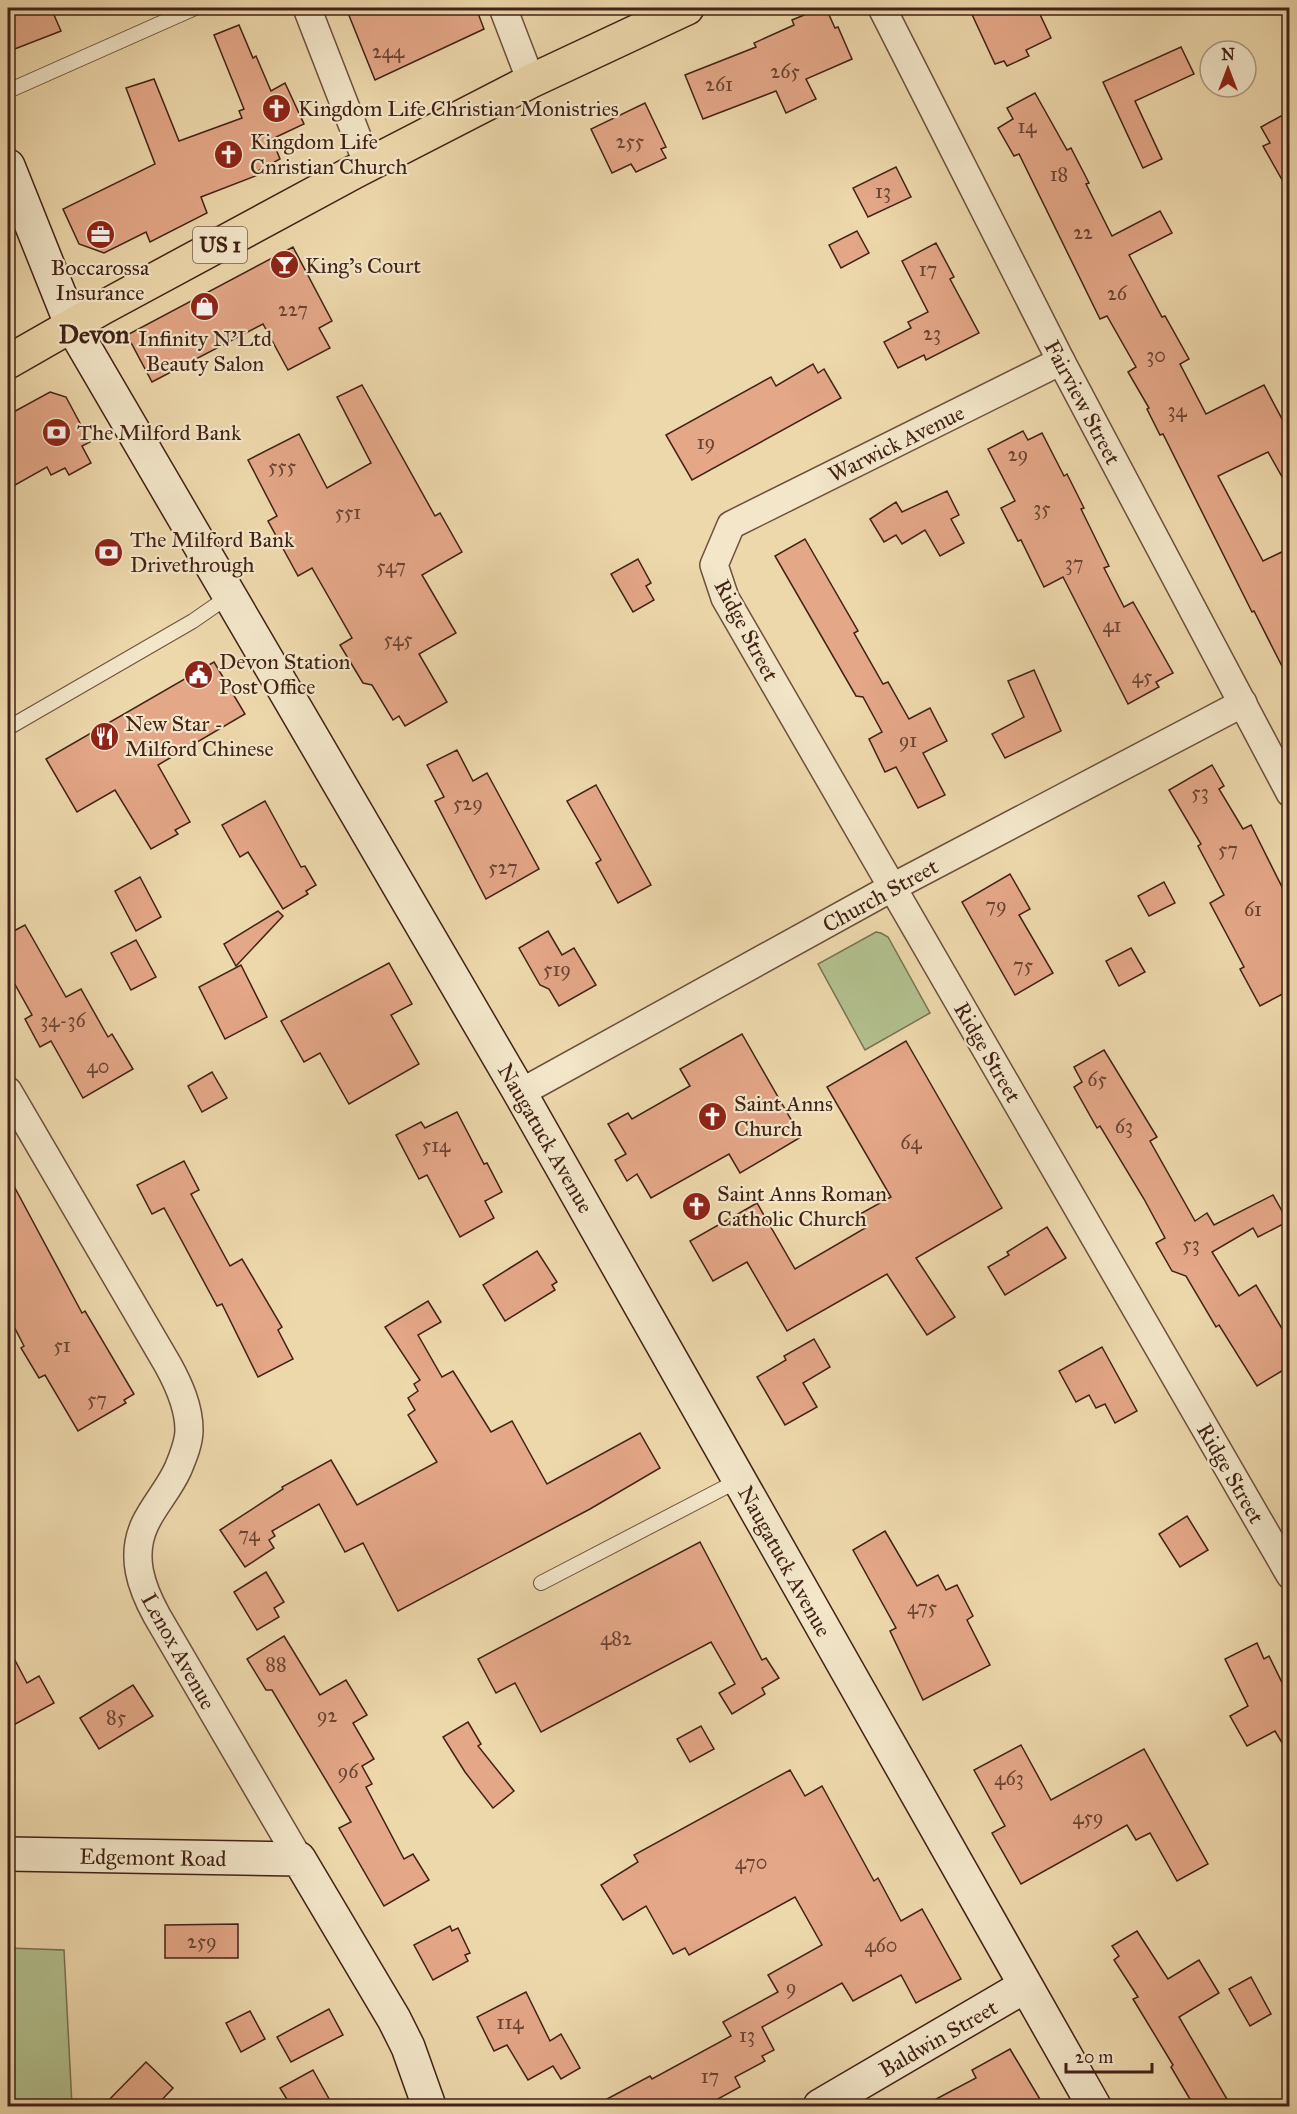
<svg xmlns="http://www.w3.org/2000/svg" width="1297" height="2114" font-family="'IM FELL Great Primer',serif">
<rect width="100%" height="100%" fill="#edd8ac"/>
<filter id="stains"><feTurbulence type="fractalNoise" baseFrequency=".00333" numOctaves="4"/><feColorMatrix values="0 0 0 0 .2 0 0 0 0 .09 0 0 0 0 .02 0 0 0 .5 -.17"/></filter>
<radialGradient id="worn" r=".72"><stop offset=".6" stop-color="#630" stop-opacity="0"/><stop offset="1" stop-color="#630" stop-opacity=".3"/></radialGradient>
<g fill="#b2c08e" stroke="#7a7152" stroke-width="1.5">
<polygon points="876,932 881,933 888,937 930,1013 865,1050 818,964"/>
<polygon points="8,1948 64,1950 72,2106 8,2106"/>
</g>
<g fill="#e4a788" stroke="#422216" stroke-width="1.5">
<polygon points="31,8 51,8 61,31 12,50 8,39 8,17"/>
<polygon points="346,8 476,8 484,29 375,80"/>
<polygon points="821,8 826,8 835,28 838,27 852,59 806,79 816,99 786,113 776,91 703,119 685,75 756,47 754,43 794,25 792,20"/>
<polygon points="969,8 1037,8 1051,38 1026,50 1029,56 1007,66 1004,61 995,64"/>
<polygon points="239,25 253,58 256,56 271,91 285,83 304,124 272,139 280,159 256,172 258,175 201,197 207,213 150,242 146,232 104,253 79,244 63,209 155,164 126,88 154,79 179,141 242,118 239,111 244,109 214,35"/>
<polygon points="1181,47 1194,74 1135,101 1162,159 1143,168 1103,82"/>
<polygon points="1035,93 1067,150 1071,148 1089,183 1086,184 1112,236 1160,211 1172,233 1129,255 1162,317 1165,316 1189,359 1180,364 1206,414 1264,385 1290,434 1290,491 1268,452 1218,476 1263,561 1290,548 1290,682 1254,611 1252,612 1163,434 1160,435 1147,409 1149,408 1128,372 1136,367 1107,316 1100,319 1019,154 1014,156 998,128 1013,119 1007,108"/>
<polygon points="645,103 666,147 661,149 666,158 636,172 631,164 612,173 591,129"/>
<polygon points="1290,111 1290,194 1263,146 1270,143 1261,127"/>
<polygon points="896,167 911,197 868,217 853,188"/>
<polygon points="857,231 869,253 841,268 829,245"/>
<polygon points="936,243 954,277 950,279 979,333 926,360 924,355 898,368 884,342 911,328 908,322 928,312 902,261"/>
<polygon points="293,247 332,321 319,328 330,348 288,370 263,324 152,382 127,335"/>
<polygon points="813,364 818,373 824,369 841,398 692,480 666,435 771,377 776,386"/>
<polygon points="362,385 435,516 440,513 462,552 422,575 456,633 419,654 447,702 405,726 399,716 393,720 372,685 363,683 340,645 352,638 312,568 298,576 268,521 277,516 248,460 299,434 327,488 371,463 337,397"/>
<polygon points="50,392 66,397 90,442 82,446 91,463 69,475 65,468 51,475 47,467 8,489 8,415"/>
<polygon points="1023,431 1028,440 1042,433 1064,476 1067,474 1084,508 1081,509 1109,566 1104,568 1124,607 1133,602 1173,673 1156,682 1159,687 1128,704 1063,577 1044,587 1021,540 1018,541 1001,508 1015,501 988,449"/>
<polygon points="947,491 959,515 951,519 964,543 940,556 925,530 902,544 896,535 884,542 870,519 896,502 902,512"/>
<polygon points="805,539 858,631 854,633 883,684 888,682 909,719 930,708 947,741 923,753 945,795 918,808 896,767 885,772 869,739 882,732 863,697 856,696 775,556"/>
<polygon points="638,559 651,583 646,586 654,600 633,612 611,574"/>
<polygon points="214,662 245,714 158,765 190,822 175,830 178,834 151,849 115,790 77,812 46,759"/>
<polygon points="1034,670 1061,731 1005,758 992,734 1024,717 1008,681"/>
<polygon points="457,750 473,781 487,773 539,869 486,899 435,801 444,797 427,765"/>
<polygon points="1212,765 1224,786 1219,789 1243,829 1251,825 1290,903 1290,990 1260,1006 1240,969 1244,967 1210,903 1224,895 1198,846 1201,844 1169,790"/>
<polygon points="596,785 651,885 618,903 596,863 601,860 567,801"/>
<polygon points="265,801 301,867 305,866 316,885 306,891 308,894 283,909 248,852 240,857 222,825"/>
<polygon points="1010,874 1030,909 1019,915 1053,973 1015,995 962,902"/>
<polygon points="140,877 161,917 136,931 115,891"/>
<polygon points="1164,882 1175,903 1149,916 1138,896"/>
<polygon points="278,911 283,916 236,966 224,944"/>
<polygon points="25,925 66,997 81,989 108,1037 112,1034 133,1069 83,1098 51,1041 40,1047 25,1019 32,1015 8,972 8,934"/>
<polygon points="548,931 562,955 574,948 596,985 559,1006 549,989 540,985 519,948"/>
<polygon points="136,940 156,977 131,990 111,953"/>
<polygon points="1131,948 1145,972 1119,986 1106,961"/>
<polygon points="389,963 412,1004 391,1015 419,1064 349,1104 320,1053 304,1062 281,1021"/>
<polygon points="241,965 267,1017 225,1039 199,987"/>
<polygon points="742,1034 801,1137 740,1173 729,1154 651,1198 637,1174 627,1181 615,1160 626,1154 608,1124 628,1113 632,1119 690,1086 680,1069"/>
<polygon points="906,1041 1002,1208 916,1258 955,1317 927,1335 887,1274 787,1331 747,1262 713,1281 690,1241 757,1203 795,1269 867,1227 860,1214 891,1197 827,1087"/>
<polygon points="1104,1050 1157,1137 1150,1141 1195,1221 1207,1213 1214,1225 1273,1195 1282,1211 1287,1222 1258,1237 1253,1228 1212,1252 1239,1296 1256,1285 1290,1342 1290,1366 1257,1386 1219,1325 1216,1327 1186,1276 1172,1271 1156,1243 1165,1238 1144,1199 1100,1126 1097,1128 1074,1087 1082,1082 1074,1067"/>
<polygon points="212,1072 227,1098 202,1112 188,1086"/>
<polygon points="457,1112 484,1164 487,1163 502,1192 485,1201 494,1218 460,1237 427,1175 419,1179 396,1135 421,1122 425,1128"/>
<polygon points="184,1161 199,1190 191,1194 230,1266 242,1259 282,1327 278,1330 293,1359 258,1377 222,1304 217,1306 164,1208 152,1214 137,1185"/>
<polygon points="8,1175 82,1313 85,1311 134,1394 124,1400 126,1403 78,1431 45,1375 39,1378 21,1348 24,1346 8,1315"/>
<polygon points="1047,1227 1066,1258 1005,1295 988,1267 1009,1255 1007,1252"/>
<polygon points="537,1251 557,1282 552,1285 555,1290 505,1321 483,1285"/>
<polygon points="428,1301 441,1322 418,1335 442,1377 453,1371 491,1432 512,1421 547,1484 640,1433 660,1468 590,1509 398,1611 363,1543 345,1552 319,1504 272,1531 275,1536 269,1540 274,1548 245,1567 220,1530 283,1489 282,1487 331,1460 357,1505 437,1462 408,1415 415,1410 408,1398 418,1391 414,1384 420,1380 385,1327"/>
<polygon points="814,1339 830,1367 803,1383 817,1407 785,1425 757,1377 786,1360 784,1356"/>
<polygon points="1102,1347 1137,1411 1115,1423 1105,1404 1096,1408 1089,1395 1076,1402 1059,1371"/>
<polygon points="1187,1516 1208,1550 1180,1567 1159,1534"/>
<polygon points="885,1531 917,1586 938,1575 946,1590 957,1585 973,1616 967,1620 990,1665 923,1700 890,1631 896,1628 853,1550"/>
<polygon points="700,1542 762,1660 766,1658 779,1678 762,1688 765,1694 732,1714 719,1693 735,1684 711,1642 541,1732 515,1683 496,1693 478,1659"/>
<polygon points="266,1572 284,1602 274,1608 279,1617 257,1630 234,1592"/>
<polygon points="284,1636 320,1695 346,1680 367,1715 353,1723 374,1759 362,1766 372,1784 366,1787 404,1859 413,1854 429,1880 384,1906 339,1828 351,1822 272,1690 266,1690 247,1659"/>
<polygon points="1257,1643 1264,1659 1269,1656 1290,1699 1290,1756 1275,1731 1247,1746 1230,1716 1248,1706 1225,1659"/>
<polygon points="8,1647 27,1683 39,1676 54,1703 8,1728"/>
<polygon points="133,1685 153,1716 99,1749 80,1718"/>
<polygon points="468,1722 481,1744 478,1746 514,1791 493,1808 465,1772 443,1737"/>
<polygon points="701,1726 714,1749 690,1762 677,1739"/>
<polygon points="1021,1745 1051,1800 1144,1749 1208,1864 1177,1881 1150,1833 1136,1840 1127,1825 1021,1884 992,1833 1005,1826 974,1770"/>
<polygon points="790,1770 805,1796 822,1786 874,1881 878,1878 901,1921 922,1909 961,1979 916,2003 901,1975 853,2001 842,1983 762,2027 774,2050 762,2056 765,2061 735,2077 740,2087 705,2106 594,2106 650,2076 652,2079 731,2036 723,2022 778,1992 768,1975 822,1945 795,1897 689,1955 685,1948 673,1954 646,1906 623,1920 601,1885 638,1862 634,1855"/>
<polygon points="238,1924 238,1958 165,1958 165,1925"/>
<polygon points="450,1926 452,1931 458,1928 470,1953 465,1955 468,1961 433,1980 414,1945"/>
<polygon points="1137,1931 1168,1979 1199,1960 1219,1993 1179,2017 1231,2106 1194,2106 1171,2067 1173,2065 1133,1999 1138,1997 1114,1960 1119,1956 1112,1946"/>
<polygon points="1251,1977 1271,2014 1250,2026 1229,1989"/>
<polygon points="526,1992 550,2041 561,2034 580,2068 561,2079 553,2066 528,2080 507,2045 494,2051 477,2017"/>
<polygon points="329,2009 343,2035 291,2062 277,2037"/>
<polygon points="250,2011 265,2039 241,2052 226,2023"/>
<polygon points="1010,2049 1044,2106 923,2106 976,2078 972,2070"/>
<polygon points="146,2062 173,2088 156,2106 103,2106"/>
<polygon points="313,2070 333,2106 291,2106 280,2088"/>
</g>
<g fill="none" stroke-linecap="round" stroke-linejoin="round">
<defs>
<g id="lane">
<polyline points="8,91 195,8"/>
<polyline points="8,728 193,621 229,596"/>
<polyline points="541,1583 739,1480"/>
</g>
<g id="street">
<polyline points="307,8 368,165"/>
<polyline points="503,8 531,81"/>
<polyline points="882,8 1061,361 1290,793"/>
<polyline points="1061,361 731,525 714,565 725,598 1290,1575"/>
<path d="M8,1091L168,1365C179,1385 189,1407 189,1430C189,1443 183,1457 178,1469C169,1489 154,1505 145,1524C130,1556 141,1587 157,1616L299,1859"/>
<polyline points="520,1093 893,887 1243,703"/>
</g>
<g id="secondary">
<polyline points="8,166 72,326 520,1093 1094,2106"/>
<polyline points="8,1854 299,1859 394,2019 408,2047 429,2106"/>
<polyline points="820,2106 1025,1986"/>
</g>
<polyline id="primary" points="8,362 104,307 354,172 531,81 687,8"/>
</defs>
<use href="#lane" stroke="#6d503c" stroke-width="16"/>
<use href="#street" stroke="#6d503c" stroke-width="30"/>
<use href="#secondary" stroke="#422216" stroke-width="36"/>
<use href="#primary" stroke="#422216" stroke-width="36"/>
<use href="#lane" stroke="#f3e6c9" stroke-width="14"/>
<use href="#street" stroke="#f3e6c9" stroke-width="27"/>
<use href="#secondary" stroke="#f3e6c9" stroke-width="33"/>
<use href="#primary" stroke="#edd8ac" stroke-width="33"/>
</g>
<defs>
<symbol id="church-disc" viewBox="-11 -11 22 22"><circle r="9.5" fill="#8f2418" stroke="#f3e6c9"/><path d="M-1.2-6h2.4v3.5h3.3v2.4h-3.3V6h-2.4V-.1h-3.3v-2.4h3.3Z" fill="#fff"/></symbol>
<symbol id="office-disc" viewBox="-11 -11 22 22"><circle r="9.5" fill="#8f2418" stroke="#f3e6c9"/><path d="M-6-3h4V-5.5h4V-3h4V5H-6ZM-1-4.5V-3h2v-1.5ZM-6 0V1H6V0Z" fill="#fff"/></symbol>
<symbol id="bar-disc" viewBox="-11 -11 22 22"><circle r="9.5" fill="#8f2418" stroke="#f3e6c9"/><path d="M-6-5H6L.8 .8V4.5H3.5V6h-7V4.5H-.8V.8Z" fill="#fff"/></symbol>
<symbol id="shop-disc" viewBox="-11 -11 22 22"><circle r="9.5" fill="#8f2418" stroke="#f3e6c9"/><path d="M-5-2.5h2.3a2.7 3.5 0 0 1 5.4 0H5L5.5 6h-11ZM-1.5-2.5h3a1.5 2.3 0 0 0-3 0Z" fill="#fff"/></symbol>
<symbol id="bank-disc" viewBox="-11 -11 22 22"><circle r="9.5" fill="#8f2418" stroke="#f3e6c9"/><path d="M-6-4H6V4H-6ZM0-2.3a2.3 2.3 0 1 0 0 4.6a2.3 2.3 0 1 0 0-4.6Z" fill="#fff"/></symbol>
<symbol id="civic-disc" viewBox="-11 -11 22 22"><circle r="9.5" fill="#8f2418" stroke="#f3e6c9"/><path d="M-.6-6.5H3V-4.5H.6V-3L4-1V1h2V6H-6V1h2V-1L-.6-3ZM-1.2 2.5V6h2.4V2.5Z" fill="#fff"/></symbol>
<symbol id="restaurant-disc" viewBox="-11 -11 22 22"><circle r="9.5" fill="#8f2418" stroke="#f3e6c9"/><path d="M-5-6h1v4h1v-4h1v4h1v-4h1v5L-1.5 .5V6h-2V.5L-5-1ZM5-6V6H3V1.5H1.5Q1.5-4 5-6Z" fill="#fff"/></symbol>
</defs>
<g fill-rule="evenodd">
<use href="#church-disc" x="260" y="92" width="33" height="33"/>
<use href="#church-disc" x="212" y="138" width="33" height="33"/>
<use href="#office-disc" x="84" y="218" width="33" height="33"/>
<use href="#bar-disc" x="268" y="248" width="33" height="33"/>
<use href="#shop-disc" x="188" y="290" width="33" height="33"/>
<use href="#bank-disc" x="40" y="416" width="33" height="33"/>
<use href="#bank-disc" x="92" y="536" width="33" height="33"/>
<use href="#civic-disc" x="182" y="658" width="33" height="33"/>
<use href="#restaurant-disc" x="88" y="720" width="33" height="33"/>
<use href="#church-disc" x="696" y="1100" width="33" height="33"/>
<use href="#church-disc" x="680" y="1190" width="33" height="33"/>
</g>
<g text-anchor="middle" stroke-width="4.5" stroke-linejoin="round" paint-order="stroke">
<g font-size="20" fill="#6a4332">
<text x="388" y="58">244</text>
<text x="785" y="78">265</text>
<text x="719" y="91">261</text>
<text x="1027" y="133">14</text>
<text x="630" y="148">255</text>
<text x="1059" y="181">18</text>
<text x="883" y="198">13</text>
<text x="1083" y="239">22</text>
<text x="928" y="276">17</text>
<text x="1117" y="300">26</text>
<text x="293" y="316">227</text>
<text x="932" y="340">23</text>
<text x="1156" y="362">30</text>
<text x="1177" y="417">34</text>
<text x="706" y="449">19</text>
<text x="1018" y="461">29</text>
<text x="282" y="473">555</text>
<text x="1042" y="515">35</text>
<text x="348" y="519">551</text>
<text x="1074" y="570">37</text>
<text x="391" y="573">547</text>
<text x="1112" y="632">41</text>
<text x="398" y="646">545</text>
<text x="1142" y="683">45</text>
<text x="908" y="747">91</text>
<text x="1200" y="799">53</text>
<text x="468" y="810">529</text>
<text x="1228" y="856">57</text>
<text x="503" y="874">527</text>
<text x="996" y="912">79</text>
<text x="1253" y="916">61</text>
<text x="1023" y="972">75</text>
<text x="557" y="976">519</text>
<text x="63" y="1027">34-36</text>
<text x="98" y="1073">40</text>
<text x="1097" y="1086">65</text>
<text x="1124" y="1133">63</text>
<text x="911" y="1149">64</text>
<text x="436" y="1152">514</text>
<text x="1191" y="1251">53</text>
<text x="62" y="1352">51</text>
<text x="97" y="1406">57</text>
<text x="249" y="1541">74</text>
<text x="922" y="1614">475</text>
<text x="616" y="1645">482</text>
<text x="276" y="1671">88</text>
<text x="327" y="1722">92</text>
<text x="116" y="1724">85</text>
<text x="348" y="1778">96</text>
<text x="1009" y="1785">463</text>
<text x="1088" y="1824">459</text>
<text x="751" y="1869">470</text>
<text x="202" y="1948">259</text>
<text x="881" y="1952">460</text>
<text x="791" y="1994">9</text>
<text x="510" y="2029">114</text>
<text x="747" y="2042">13</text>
<text x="710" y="2083">17</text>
</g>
<rect fill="#f3e6c9" stroke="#775d4c" stroke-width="1.5" x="193" y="227" width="54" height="36" rx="4.5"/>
<g font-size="21" font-weight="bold" fill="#422216">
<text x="220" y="252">US 1</text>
</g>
<g font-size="22" fill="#422216" stroke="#f3e6c9" text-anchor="start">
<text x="298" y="116">Kingdom Life Christian Monistries</text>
<text x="250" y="149">Kingdom Life<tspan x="250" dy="25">Cnristian Church</tspan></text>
<text x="305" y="273">King's Court</text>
<text x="100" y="275" text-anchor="middle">Boccarossa<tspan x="100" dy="25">Insurance</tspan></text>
<text x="205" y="346" text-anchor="middle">Infinity N'Ltd<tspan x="205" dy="25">Beauty Salon</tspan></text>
<text x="77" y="440">The Milford Bank</text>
<text x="130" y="547">The Milford Bank<tspan x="130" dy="25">Drivethrough</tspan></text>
<text x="219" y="669">Devon Station<tspan x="219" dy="25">Post Office</tspan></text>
<text x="125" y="731">New Star -<tspan x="125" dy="25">Milford Chinese</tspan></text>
<text x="734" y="1111">Saint Anns<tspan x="734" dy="25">Church</tspan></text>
<text x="717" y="1201">Saint Anns Roman<tspan x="717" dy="25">Catholic Church</tspan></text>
</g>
<g font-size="22" fill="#422216" stroke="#f3e6c9">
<text transform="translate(1083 402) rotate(62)" y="8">Fairview Street</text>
<text transform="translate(896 443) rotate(-26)" y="8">Warwick Avenue</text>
<text transform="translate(747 630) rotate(62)" y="8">Ridge Street</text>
<text transform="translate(880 895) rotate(-29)" y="8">Church Street</text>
<text transform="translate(988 1052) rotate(60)" y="8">Ridge Street</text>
<text transform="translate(546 1138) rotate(60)" y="8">Naugatuck Avenue</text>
<text transform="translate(1231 1473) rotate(60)" y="8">Ridge Street</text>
<text transform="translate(785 1561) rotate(61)" y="8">Naugatuck Avenue</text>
<text transform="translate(179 1651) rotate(61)" y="8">Lenox Avenue</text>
<text transform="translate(153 1857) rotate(1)" y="8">Edgemont Road</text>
<text transform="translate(938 2038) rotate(-30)" y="8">Baldwin Street</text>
</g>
<g font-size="26" font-weight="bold" fill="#422216" stroke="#f3e6c9">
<text x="94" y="343">Devon</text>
</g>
</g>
<rect width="1297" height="2114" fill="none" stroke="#edd8ac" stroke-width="30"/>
<rect x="9" y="9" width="1279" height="2096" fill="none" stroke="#422216" stroke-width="3"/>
<rect x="15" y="15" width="1267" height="2084" fill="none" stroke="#422216" stroke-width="1.5"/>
<g transform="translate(1228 69)"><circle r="28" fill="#f3e6c9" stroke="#ac9881" stroke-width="1.5"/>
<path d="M0-4.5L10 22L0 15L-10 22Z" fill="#8f2418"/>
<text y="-9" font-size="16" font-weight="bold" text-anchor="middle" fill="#422216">N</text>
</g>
<path d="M1066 2063v9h86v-9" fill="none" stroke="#422216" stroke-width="3"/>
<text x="1075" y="2063" font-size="18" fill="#422216" stroke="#f3e6c9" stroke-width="4.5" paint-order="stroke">20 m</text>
<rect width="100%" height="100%" filter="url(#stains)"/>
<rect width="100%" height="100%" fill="url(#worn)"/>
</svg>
